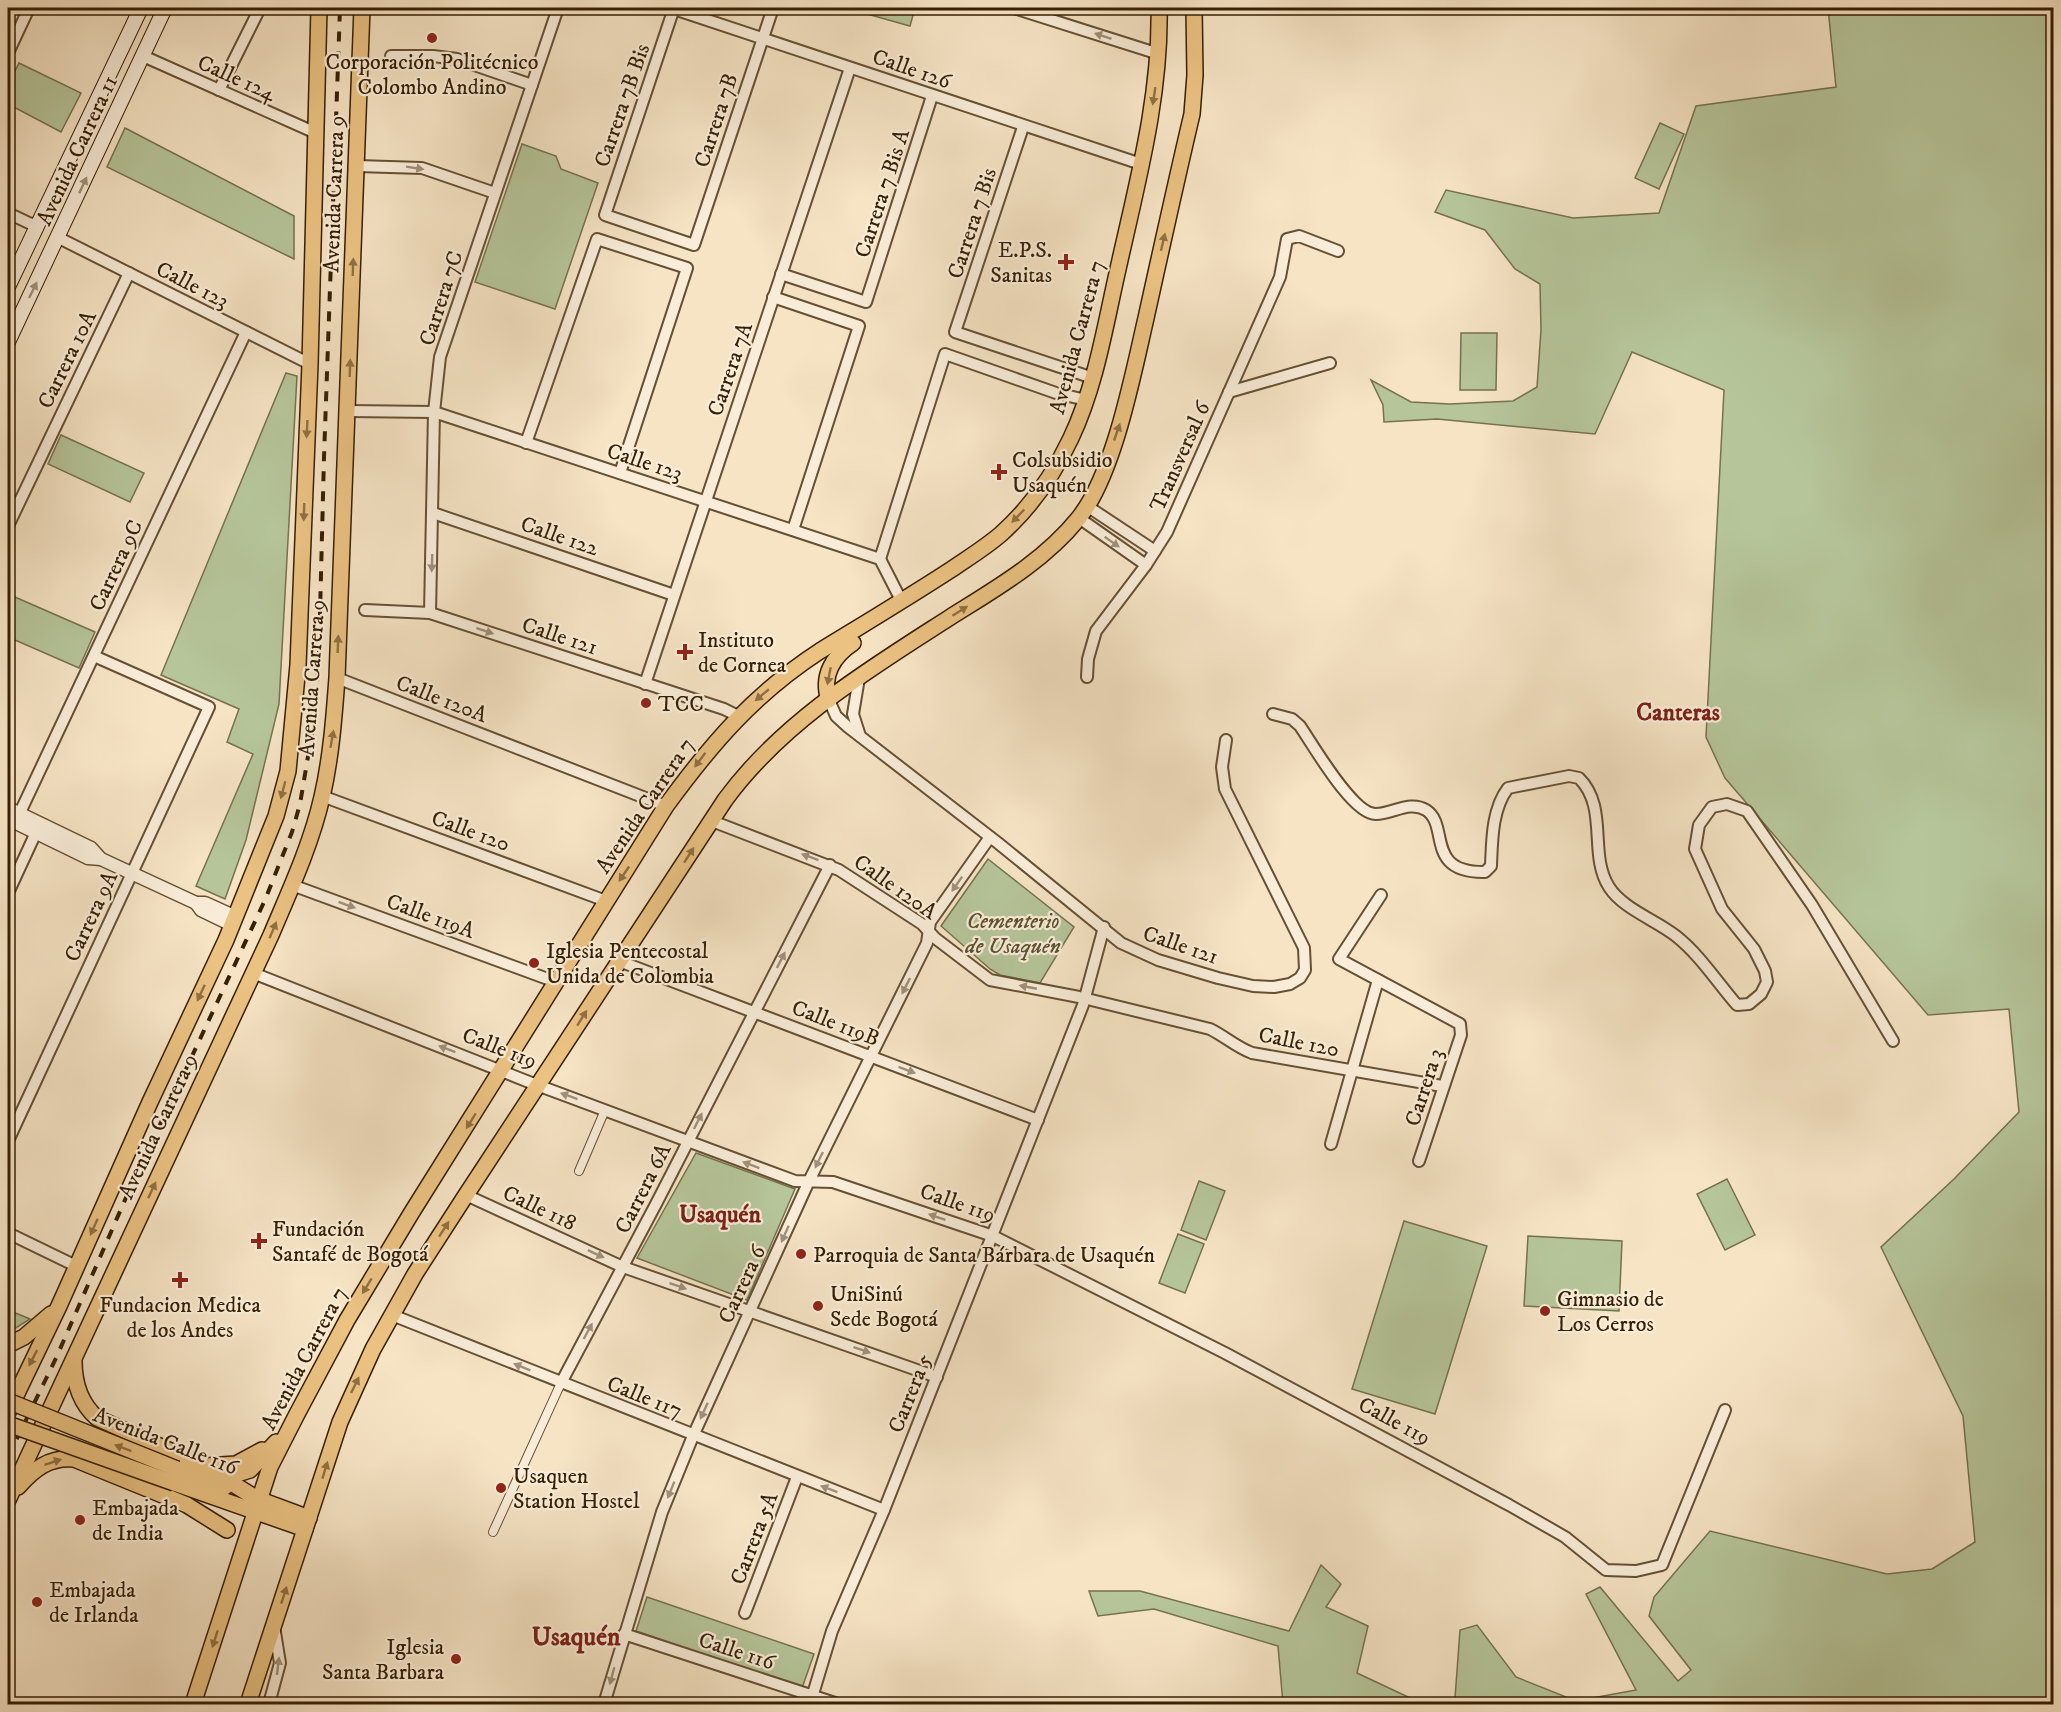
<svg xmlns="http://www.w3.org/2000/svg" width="2061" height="1712" font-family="'IM FELL DW Pica',serif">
<rect width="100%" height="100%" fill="#f6e4c5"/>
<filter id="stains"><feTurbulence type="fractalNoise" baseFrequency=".00333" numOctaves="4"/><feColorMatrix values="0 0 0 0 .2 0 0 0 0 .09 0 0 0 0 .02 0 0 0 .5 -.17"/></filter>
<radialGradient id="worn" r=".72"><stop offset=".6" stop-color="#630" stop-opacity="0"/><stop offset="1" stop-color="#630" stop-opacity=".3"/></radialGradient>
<g fill="#b6c59a" stroke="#76724e" stroke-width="1.5">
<polygon points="869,8 915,8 910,26 867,14"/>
<polygon points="1828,8 2053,8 2053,1704 1441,1704 1455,1698 1460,1630 1477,1625 1516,1677 1576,1701 1636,1690 1586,1594 1600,1587 1678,1681 1691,1670 1649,1616 1654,1597 1710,1531 1887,1574 1932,1569 1975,1542 1963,1416 1881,1247 1954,1179 2019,1112 2009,1009 1928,1015 1725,778 1706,737 1724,390 1632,352 1595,434 1437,419 1384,422 1383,405 1371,380 1411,402 1450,404 1513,401 1537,387 1541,330 1540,284 1515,269 1485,230 1435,212 1446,190 1573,218 1659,213 1696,106 1836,87"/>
<polygon points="19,63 81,93 61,132 8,104 8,85"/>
<polygon points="1660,123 1684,134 1659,189 1635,178"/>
<polygon points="125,128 294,216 294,259 107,167"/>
<polygon points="522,144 556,156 561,169 598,183 555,309 475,282"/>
<polygon points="1461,333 1497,333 1496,390 1460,390"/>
<polygon points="286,373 297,376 279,704 246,840 225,899 196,886 253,754 227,742 239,709 161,675"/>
<polygon points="61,435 144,473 130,502 48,464"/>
<polygon points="8,594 95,632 79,668 8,637"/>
<polygon points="988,859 1074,927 1040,983 1000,975 990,969 941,926"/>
<polygon points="696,1153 795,1189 747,1300 637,1258"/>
<polygon points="1727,1179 1755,1235 1725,1250 1697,1194"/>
<polygon points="1199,1181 1225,1191 1206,1240 1181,1230"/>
<polygon points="1404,1221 1487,1246 1435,1414 1352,1389"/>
<polygon points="1178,1234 1204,1244 1185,1293 1159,1283"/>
<polygon points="1528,1236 1622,1241 1619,1311 1524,1306"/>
<polygon points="8,1310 30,1319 8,1333"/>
<polygon points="1321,1565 1341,1584 1326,1607 1368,1626 1357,1673 1423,1704 1283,1704 1278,1646 1154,1609 1098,1616 1089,1591 1140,1591 1289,1631"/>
<polygon points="647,1597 814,1654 802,1688 636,1631"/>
</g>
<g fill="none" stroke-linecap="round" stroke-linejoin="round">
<defs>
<g id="pedestrian">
<polyline points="579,1171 605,1110"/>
<polyline points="493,1532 561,1383"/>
</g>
<g id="minor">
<polyline points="671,8 1141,164"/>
<polyline points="674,8 605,215 694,245 773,8"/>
<polyline points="1014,8 1159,54"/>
<polyline points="8,53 29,8"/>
<polyline points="143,56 316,133"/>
<polyline points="391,56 433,56 457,59 532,85"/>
<polyline points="219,90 260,8"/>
<polyline points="1023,127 955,332 1093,378"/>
<polyline points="357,166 422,168 495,193"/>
<polyline points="8,213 31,224 38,223"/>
<polyline points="59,238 310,364"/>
<polyline points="781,274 866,302 932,96"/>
<polyline points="773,297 859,326 793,530"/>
<polyline points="1229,392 1330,363"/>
<polyline points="348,411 434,412 880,559 902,602"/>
<polyline points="526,443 597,239 687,268 620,473"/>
<polyline points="1087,506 1155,551"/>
<polyline points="433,513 674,595"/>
<polyline points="1079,518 1146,565"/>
<polyline points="8,526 129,273"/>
<polyline points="880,559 945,354 1056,393 1086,400"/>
<polyline points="365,610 430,613 724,709 738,716"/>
<polyline points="430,613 434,412 440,357 558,8"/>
<polyline points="1087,677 1088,659 1096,631 1146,565 1167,532 1280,277 1287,239 1299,236 1338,251"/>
<polyline points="337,678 666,806"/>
<polyline points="859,678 853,714 860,736"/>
<polyline points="645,684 850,68"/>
<polyline points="829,700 836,716 848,727 998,843 1121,943 1158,960 1218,978 1253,986 1274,987 1290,984 1300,978 1305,970 1304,948 1225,789 1222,767 1226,740"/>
<path d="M1273,714L1292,719L1300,726C1313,745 1353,815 1376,814C1392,814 1410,800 1426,810C1450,825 1424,873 1485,872L1491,866C1492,840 1492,809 1508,788L1569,776L1579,778C1609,808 1588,854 1609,887C1623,909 1656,920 1676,936C1700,955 1717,982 1737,1005L1749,1004L1761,994L1767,982L1765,971L1754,949L1722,909L1695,849L1699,825L1712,807L1727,804L1747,811L1812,905L1893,1041"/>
<polyline points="322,796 606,901"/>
<polyline points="16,821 246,332"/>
<path d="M712,821L839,870L922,924L935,938L990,980L1079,997L1210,1029C1226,1037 1236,1047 1252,1053L1442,1086"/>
<polyline points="292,885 556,982"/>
<polyline points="8,893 39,826"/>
<polyline points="1381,895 1339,959 1460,1024 1461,1035 1419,1161"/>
<polyline points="619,961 1038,1120"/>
<polyline points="253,973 529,1082 795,1181 833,1182 993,1236 1225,1353 1509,1505 1565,1537 1606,1570 1636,1571 1662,1565 1725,1410"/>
<polyline points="8,1141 209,707 94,656"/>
<polyline points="1331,1144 1378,980"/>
<polyline points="466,1195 623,1267 937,1377"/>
<polyline points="8,1233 76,1266"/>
<polyline points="392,1315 884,1510"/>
<polyline points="561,1383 656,1204 830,865"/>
<polyline points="745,1613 797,1477"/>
<polyline points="624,1634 838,1704"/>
<polyline points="269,1704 280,1663 274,1626"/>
<polyline points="604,1704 662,1512 693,1436 809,1181 927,943 930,922 990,837"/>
<polyline points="810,1704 832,1631 884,1510 1083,1005 1104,927"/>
</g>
<g id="tertiary">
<polyline points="8,808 91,848 101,859 196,903 205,903 236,917"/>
<polyline points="8,819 88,858 101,859"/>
<polyline points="196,903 201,910 232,925"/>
</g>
<g id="secondary">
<polyline points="8,287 141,8"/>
<polyline points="8,342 165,8"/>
</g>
<g id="primary">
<path d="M829,700C821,676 833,656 853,643"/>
<polyline points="8,1345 24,1337 51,1314"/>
<path d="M74,1361C74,1384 80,1403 97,1418L204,1466L259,1500"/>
<polyline points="8,1412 59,1306 150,1102 226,940 276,816 288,771 298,665 310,364 319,8"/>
<polyline points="206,1466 236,1464 262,1450"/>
<polyline points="177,1469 225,1487"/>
<polyline points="221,1479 250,1470 276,1442"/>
<polyline points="174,1483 305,1529"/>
<path d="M18,1487C34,1469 49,1457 74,1459L187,1505L227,1530"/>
<polyline points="250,1496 309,1518"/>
<path d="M8,1500L271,935C290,890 311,845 322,797C331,758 334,718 337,678L362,8"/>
<path d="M193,1704L270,1467L297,1414L347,1320L412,1212L666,806C712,743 754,694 820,651C864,624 909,597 952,569C968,558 986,547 1001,534C1031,507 1054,474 1071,438C1096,385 1105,326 1118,269C1137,183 1161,96 1159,8"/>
<path d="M248,1704L340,1422L373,1349L415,1274L466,1195L725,800C782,722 868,670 949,618C995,589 1043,562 1078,519C1114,475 1133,374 1146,318C1161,250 1176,182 1192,114L1195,75L1194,8"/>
</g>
</defs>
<use href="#pedestrian" stroke="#665034" stroke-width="10"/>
<use href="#minor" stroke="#665034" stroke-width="14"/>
<use href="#tertiary" stroke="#665034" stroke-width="15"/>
<use href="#secondary" stroke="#361f03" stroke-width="16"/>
<use href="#primary" stroke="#361f03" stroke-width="18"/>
<use href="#pedestrian" stroke="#f9edd9" stroke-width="8"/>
<use href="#minor" stroke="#f9edd9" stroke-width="10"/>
<use href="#tertiary" stroke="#f9edd9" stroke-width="12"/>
<use href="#secondary" stroke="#f9edd9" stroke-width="14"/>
<use href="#primary" stroke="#ebc282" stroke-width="15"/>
<polyline stroke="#361f03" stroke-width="4" stroke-dasharray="10 10" stroke-linecap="butt" points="8,1457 57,1356 128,1193 265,900 292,832 300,804 315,715 319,653 324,457 340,8"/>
<defs>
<g id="primary-bridge">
<polyline points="8,1401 177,1469"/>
<polyline points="8,1424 174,1483"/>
</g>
</defs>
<use href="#primary-bridge" stroke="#361f03" stroke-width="18" stroke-linecap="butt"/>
<use href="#primary-bridge" stroke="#ebc282" stroke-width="15"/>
</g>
<defs><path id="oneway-solid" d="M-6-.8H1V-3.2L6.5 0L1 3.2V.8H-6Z" transform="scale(1.5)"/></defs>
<g fill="#a19079">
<use href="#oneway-solid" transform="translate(1103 36) rotate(-162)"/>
<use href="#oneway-solid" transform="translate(415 168) rotate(9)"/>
<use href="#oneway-solid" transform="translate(83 185) rotate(-65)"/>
<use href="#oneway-solid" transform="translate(33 290) rotate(-64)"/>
<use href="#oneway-solid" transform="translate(1112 542) rotate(35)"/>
<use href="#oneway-solid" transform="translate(432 563) rotate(92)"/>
<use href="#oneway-solid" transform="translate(485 631) rotate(18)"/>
<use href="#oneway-solid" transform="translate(810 857) rotate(-160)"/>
<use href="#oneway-solid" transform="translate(957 884) rotate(125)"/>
<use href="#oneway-solid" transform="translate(347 905) rotate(20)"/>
<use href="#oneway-solid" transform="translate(781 960) rotate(-63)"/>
<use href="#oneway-solid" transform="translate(906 986) rotate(117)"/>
<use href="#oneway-solid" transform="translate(1028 987) rotate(-169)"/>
<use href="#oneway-solid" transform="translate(447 1049) rotate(-159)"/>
<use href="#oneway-solid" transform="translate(907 1070) rotate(21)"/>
<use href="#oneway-solid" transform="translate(569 1096) rotate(-160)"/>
<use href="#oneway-solid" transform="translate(698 1121) rotate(-63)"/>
<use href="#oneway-solid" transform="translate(819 1160) rotate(116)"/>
<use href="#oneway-solid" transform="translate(751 1165) rotate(-159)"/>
<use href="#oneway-solid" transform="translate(937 1217) rotate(-161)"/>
<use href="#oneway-solid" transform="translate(785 1234) rotate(114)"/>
<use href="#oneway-solid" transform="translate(596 1254) rotate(25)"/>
<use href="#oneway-solid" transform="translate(678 1286) rotate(19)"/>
<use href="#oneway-solid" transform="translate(588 1331) rotate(-62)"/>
<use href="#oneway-solid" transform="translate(862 1350) rotate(19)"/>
<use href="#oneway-solid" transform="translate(522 1367) rotate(-158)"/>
<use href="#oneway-solid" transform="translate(704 1411) rotate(115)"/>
<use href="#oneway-solid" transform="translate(829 1489) rotate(-159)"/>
<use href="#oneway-solid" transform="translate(671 1490) rotate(112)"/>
<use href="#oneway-solid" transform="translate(278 1666) rotate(-83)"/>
<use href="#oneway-solid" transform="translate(612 1676) rotate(105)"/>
</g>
<g fill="#907042">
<use href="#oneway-solid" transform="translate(1154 96) rotate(99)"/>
<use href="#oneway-solid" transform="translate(1163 242) rotate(-77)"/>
<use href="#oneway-solid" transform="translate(353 267) rotate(-88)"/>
<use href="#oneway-solid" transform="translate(350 368) rotate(-88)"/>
<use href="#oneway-solid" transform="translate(307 429) rotate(93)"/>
<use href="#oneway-solid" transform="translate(1117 432) rotate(-71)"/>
<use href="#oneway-solid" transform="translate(304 512) rotate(92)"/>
<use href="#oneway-solid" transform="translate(1018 516) rotate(134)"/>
<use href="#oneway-solid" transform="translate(960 611) rotate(-32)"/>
<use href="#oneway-solid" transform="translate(338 644) rotate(-88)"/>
<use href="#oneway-solid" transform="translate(829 676) rotate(101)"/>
<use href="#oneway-solid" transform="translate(762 695) rotate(140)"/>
<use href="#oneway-solid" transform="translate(332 739) rotate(-80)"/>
<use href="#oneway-solid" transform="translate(700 760) rotate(127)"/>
<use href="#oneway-solid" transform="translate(283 790) rotate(105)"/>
<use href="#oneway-solid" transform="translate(689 855) rotate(-57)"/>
<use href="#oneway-solid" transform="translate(624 874) rotate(124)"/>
<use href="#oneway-solid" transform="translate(273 930) rotate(-67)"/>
<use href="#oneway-solid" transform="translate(201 993) rotate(115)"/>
<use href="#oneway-solid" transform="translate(582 1018) rotate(-58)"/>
<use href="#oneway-solid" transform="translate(471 1121) rotate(122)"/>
<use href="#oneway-solid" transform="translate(152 1190) rotate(-65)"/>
<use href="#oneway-solid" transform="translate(94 1227) rotate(114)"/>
<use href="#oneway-solid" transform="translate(444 1229) rotate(-57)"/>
<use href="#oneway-solid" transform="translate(367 1286) rotate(121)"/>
<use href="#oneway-solid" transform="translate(33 1358) rotate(117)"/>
<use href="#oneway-solid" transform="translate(355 1385) rotate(-64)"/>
<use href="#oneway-solid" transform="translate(123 1448) rotate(-159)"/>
<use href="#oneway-solid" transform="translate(53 1462) rotate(-18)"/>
<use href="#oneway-solid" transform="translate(325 1470) rotate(-73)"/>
<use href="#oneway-solid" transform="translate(284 1595) rotate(-72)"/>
<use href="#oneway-solid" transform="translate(215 1639) rotate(108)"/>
</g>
<g fill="#8f2418" stroke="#f9edd9" stroke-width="2">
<circle cx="432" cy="38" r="6"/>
<path d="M1063 253h6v6h6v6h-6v6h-6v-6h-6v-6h6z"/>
<path d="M996 463h6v6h6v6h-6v6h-6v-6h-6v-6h6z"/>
<path d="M682 643h6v6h6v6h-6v6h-6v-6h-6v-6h6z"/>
<circle cx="646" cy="703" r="6"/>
<circle cx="534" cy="963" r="6"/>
<path d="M256 1232h6v6h6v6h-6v6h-6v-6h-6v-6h6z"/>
<circle cx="801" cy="1254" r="6"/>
<path d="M177 1271h6v6h6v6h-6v6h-6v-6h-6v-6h6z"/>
<circle cx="818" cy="1306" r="6"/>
<circle cx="1545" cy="1311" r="6"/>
<circle cx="501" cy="1488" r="6"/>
<circle cx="80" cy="1520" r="6"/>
<circle cx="37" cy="1602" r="6"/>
<circle cx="456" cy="1659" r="6"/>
</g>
<g text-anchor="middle" stroke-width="4.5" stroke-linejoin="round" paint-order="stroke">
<g font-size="22" fill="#361f03" stroke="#f9edd9" text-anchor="start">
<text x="432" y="69" text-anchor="middle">Corporación Politécnico<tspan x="432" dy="25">Colombo Andino</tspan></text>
<text x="1052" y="257" text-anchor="end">E.P.S.<tspan x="1052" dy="25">Sanitas</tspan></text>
<text x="1012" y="467">Colsubsidio<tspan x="1012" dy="25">Usaquén</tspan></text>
<text x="698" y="647">Instituto<tspan x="698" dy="25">de Cornea</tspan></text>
<text x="658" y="711">TCC</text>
<text x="546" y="958">Iglesia Pentecostal<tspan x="546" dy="25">Unida de Colombia</tspan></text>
<text x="272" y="1236">Fundación<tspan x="272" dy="25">Santafé de Bogotá</tspan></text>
<text x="813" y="1262">Parroquia de Santa Bárbara de Usaquén</text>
<text x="830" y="1301">UniSinú<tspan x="830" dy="25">Sede Bogotá</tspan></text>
<text x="1557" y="1306">Gimnasio de<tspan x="1557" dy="25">Los Cerros</tspan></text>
<text x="180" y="1312" text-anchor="middle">Fundacion Medica<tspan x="180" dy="25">de los Andes</tspan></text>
<text x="513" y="1483">Usaquen<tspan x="513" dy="25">Station Hostel</tspan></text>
<text x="92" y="1515">Embajada<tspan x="92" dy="25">de India</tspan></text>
<text x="49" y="1597">Embajada<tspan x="49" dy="25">de Irlanda</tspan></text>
<text x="444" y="1654" text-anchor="end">Iglesia<tspan x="444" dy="25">Santa Barbara</tspan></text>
</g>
<g font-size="22" fill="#361f03" stroke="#f9edd9">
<text transform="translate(912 68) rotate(19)" y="8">Calle 126</text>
<text transform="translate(237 77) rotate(24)" y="8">Calle 124</text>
<text transform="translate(621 105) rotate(-71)" y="8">Carrera 7B Bis</text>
<text transform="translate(715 120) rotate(-72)" y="8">Carrera 7B</text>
<text transform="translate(76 150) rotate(-65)" y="8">Avenida Carrera 11</text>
<text transform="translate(881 193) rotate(-72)" y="8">Carrera 7 Bis A</text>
<text transform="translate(333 194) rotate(-88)" y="8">Avenida Carrera 9</text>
<text transform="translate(971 223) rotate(-72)" y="8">Carrera 7 Bis</text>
<text transform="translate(193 284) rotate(27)" y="8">Calle 123</text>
<text transform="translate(440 298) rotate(-72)" y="8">Carrera 7C</text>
<text transform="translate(1076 337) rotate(-75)" y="8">Avenida Carrera 7</text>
<text transform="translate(66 359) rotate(-64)" y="8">Carrera 10A</text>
<text transform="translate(729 369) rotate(-71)" y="8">Carrera 7A</text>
<text transform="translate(1179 456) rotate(-66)" y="8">Transversal 6</text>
<text transform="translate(645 461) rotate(18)" y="8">Calle 123</text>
<text transform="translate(560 535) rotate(19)" y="8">Calle 122</text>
<text transform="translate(115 565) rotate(-65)" y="8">Carrera 9C</text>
<text transform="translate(560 635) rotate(18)" y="8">Calle 121</text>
<text transform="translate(311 678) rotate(-86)" y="8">Avenida Carrera 9</text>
<text transform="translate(442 698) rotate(21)" y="8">Calle 120A</text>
<text transform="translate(644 805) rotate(-56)" y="8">Avenida Carrera 7</text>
<text transform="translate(471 830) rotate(20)" y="8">Calle 120</text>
<text transform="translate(896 886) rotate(35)" y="8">Calle 120A</text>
<text transform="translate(431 915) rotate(20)" y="8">Calle 119A</text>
<text transform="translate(90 916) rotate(-65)" y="8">Carrera 9A</text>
<text transform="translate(1181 944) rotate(19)" y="8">Calle 121</text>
<text transform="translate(836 1022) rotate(21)" y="8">Calle 119B</text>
<text transform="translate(1299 1041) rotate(11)" y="8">Calle 120</text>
<text transform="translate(500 1047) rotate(21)" y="8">Calle 119</text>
<text transform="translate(1423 1087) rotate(-72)" y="8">Carrera 3</text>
<text transform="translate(157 1126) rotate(-65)" y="8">Avenida Carrera 9</text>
<text transform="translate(642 1188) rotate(-63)" y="8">Carrera 6A</text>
<text transform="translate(958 1202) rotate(19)" y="8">Calle 119</text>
<text transform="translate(540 1207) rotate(25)" y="8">Calle 118</text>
<text transform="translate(741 1284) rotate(-65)" y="8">Carrera 6</text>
<text transform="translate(303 1358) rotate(-62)" y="8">Avenida Carrera 7</text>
<text transform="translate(909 1393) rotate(-68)" y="8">Carrera 5</text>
<text transform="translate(645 1396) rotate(22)" y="8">Calle 117</text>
<text transform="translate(1395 1420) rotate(28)" y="8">Calle 119</text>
<text transform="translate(166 1440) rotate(21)" y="8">Avenida Calle 116</text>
<text transform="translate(753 1538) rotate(-69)" y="8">Carrera 5A</text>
<text transform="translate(737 1650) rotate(18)" y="8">Calle 116</text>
</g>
<g font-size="22" font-style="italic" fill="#5c5130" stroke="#f9edd9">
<text x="1013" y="928">Cementerio<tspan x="1013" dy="25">de Usaquén</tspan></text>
</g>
<g font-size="24" font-weight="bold" fill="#7a1f14" stroke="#f9edd9">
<text x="1678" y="720">Canteras</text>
<text x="720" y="1222">Usaquén</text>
</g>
<g font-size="26" font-weight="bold" fill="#7a1f14" stroke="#f9edd9">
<text x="576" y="1645">Usaquén</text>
</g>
</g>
<rect width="2061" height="1712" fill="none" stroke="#f6e4c5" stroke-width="30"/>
<rect x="9" y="9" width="2043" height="1694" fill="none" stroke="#361f03" stroke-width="3"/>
<rect x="15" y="15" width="2031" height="1682" fill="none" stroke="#361f03" stroke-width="1.5"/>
<rect width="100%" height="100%" filter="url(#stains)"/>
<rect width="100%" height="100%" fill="url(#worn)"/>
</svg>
